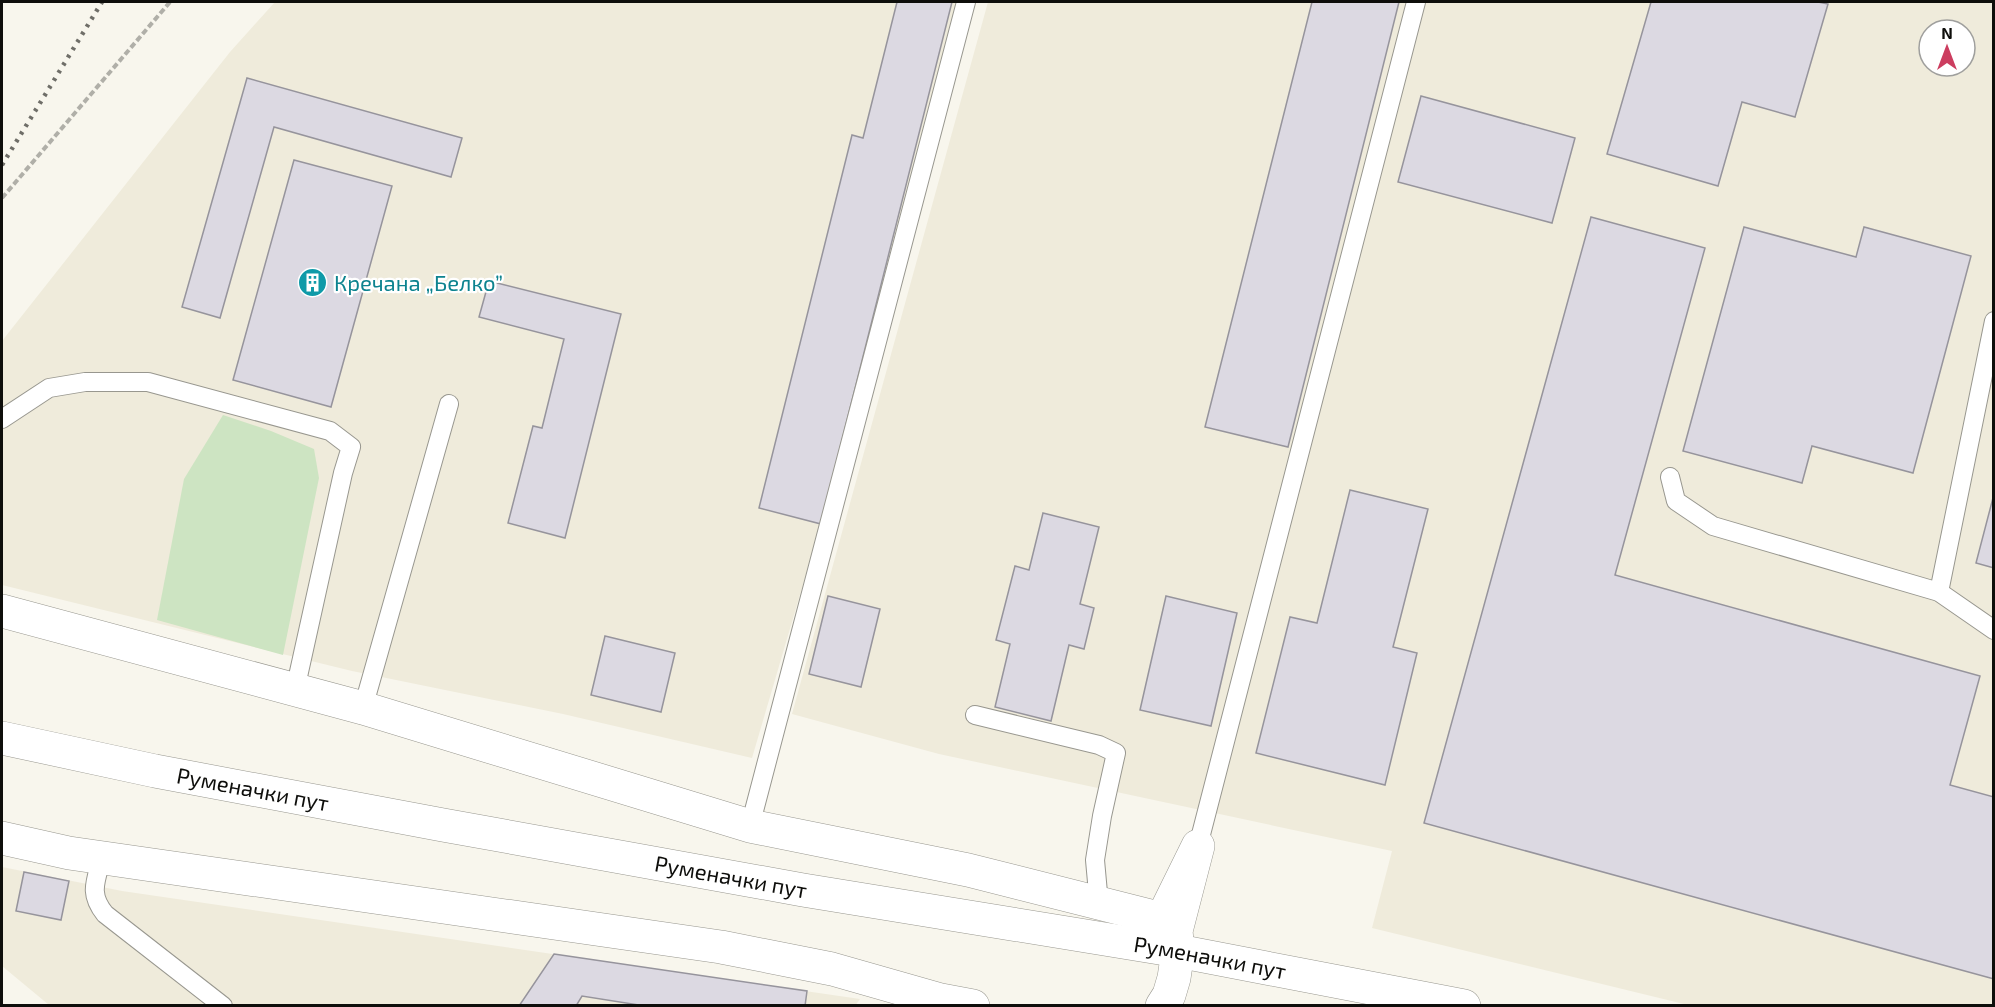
<svg xmlns="http://www.w3.org/2000/svg" width="1995" height="1007" font-family="'Exo 2',sans-serif">
<rect width="100%" height="100%" fill="#f8f6ed"/>
<g fill="#efebdb" fill-rule="evenodd">
<polygon points="275,2 974,2 752,758 563,714 352,671 2,585 2,341 230,52"/>
<path d="M988,2H1993V1005H1688L1372,928L1392,851L939,754L792,714ZM1929,30H1965V66H1929Z"/>
<polygon points="2,867 122,891 860,999 855,1006 49,1005 2,966"/>
</g>
<polygon fill="#cde4c2" points="223,415 271,431 314,449 319,478 283,655 157,620 184,479"/>
<g fill="#dcd9e2" stroke="#96949c" stroke-width="1.5">
<polygon points="897,2 952,2 821,524 759,508 852,135 863,138"/>
<polygon points="1312,2 1399,2 1288,447 1205,427"/>
<polygon points="1651,2 1818,2 1828,4 1795,117 1742,102 1718,186 1607,154"/>
<polygon points="247,78 462,138 451,177 274,127 220,318 182,307"/>
<polygon points="1421,96 1575,138 1552,223 1398,182"/>
<polygon points="294,160 392,186 331,407 233,380"/>
<polygon points="1591,217 1705,248 1615,575 1980,676 1950,785 1994,797 1994,979 1424,823"/>
<polygon points="1744,227 1856,257 1864,227 1971,256 1913,473 1812,446 1802,483 1683,451"/>
<polygon points="489,281 621,314 565,538 508,523 533,426 542,428 564,339 479,317"/>
<polygon points="1350,490 1428,509 1393,647 1417,653 1385,785 1256,753 1290,617 1317,623"/>
<polygon points="1994,494 1994,568 1976,563"/>
<polygon points="1043,513 1099,527 1080,604 1094,608 1084,649 1069,645 1051,721 995,707 1010,644 996,640 1015,566 1029,570"/>
<polygon points="828,596 880,609 861,687 809,674"/>
<polygon points="1166,596 1237,613 1211,726 1140,710"/>
<polygon points="605,636 675,653 661,712 591,695"/>
<polygon points="24,872 69,881 61,920 16,911"/>
<polygon points="554,954 807,991 805,1006 645,1006 582,996 576,1006 519,1006"/>
</g>
<g fill="none" stroke-linecap="round" stroke-linejoin="round">
<defs>
<g id="lane">
<polyline points="2,419 49,388 85,382 148,382 330,431 351,447 343,473 295,690"/>
<polyline points="1670,477 1676,501 1713,526 1939,592 1994,630"/>
<polyline points="1939,592 1994,321"/>
<polyline points="363,708 449,404"/>
<polyline points="975,715 1099,745 1116,753 1102,816 1095,860 1099,904"/>
<polyline points="750,826 966,2"/>
<polyline points="1198,846 1416,2"/>
<path d="M102,857C96,881 88,893 105,914L223,1006"/>
</g>
<g id="street">
<polyline points="2,611 363,708 750,826 968,870 1162,919 1198,846 1176,931 1178,951 1174,978 1169,995 1162,1006"/>
<polyline points="2,838 69,853 721,947 832,969 941,1000 973,1006"/>
</g>
<g id="secondary">
<path id="s1" d="M2,738L155,771L443,825L803,890L1178,951L1464,1006"/>
</g>
</defs>
<use href="#lane" stroke="#98978f" stroke-width="20"/>
<use href="#street" stroke="#98978f" stroke-width="34"/>
<use href="#secondary" stroke="#98978f" stroke-width="34"/>
<polyline stroke="#b0afa8" stroke-width="4" stroke-dasharray="6 3" stroke-linecap="butt" points="2,198 170,2"/>
<use href="#lane" stroke="#fff" stroke-width="18"/>
<use href="#street" stroke="#fff" stroke-width="33"/>
<use href="#secondary" stroke="#fff" stroke-width="33"/>
<polyline stroke="#6f6e68" stroke-width="4.5" stroke-dasharray="3 6" stroke-linecap="butt" points="2,165 102,2"/>
</g>
<defs>
<symbol id="building-disc" viewBox="-11 -11 22 22"><circle r="9.5" fill="#0f9aa8" stroke="#fff"/><path d="M-4-6H4V6H1V3H-1V6H-4ZM-2.5-4.3h1.7v1.8h-1.7ZM.8-4.3h1.7v1.8H.8ZM-2.5-1h1.7V.8h-1.7ZM.8-1h1.7V.8H.8Z" fill="#fff"/></symbol>
</defs>
<g fill-rule="evenodd">
<use href="#building-disc" x="296" y="266" width="33" height="33"/>
</g>
<g text-anchor="middle" stroke-width="4.5" stroke-linejoin="round" paint-order="stroke">
<g font-size="22" fill="#0d838f" stroke="#fff" text-anchor="start">
<text x="334" y="291">Кречана „Белко”</text>
</g>
<g font-size="22" fill="#0e0e0b" stroke="#fff">
<text dy="8" stroke="none"><textPath href="#s1" startOffset="256">Руменачки пут</textPath></text>
<text dy="8" stroke="none"><textPath href="#s1" startOffset="742">Руменачки пут</textPath></text>
<text dy="8" stroke="none"><textPath href="#s1" startOffset="1228">Руменачки пут</textPath></text>
</g>
</g>
<rect width="1995" height="1007" fill="none" stroke="#0e0e0b" stroke-width="6"/>
<g transform="translate(1947 48)"><circle r="28" fill="#ffffff" stroke="#9f9f9d" stroke-width="1.5"/>
<path d="M0-4.5L10 22L0 15L-10 22Z" fill="#cc3d5f"/>
<text y="-9" font-size="16" font-weight="bold" text-anchor="middle" fill="#0e0e0b">N</text>
</g>
</svg>
